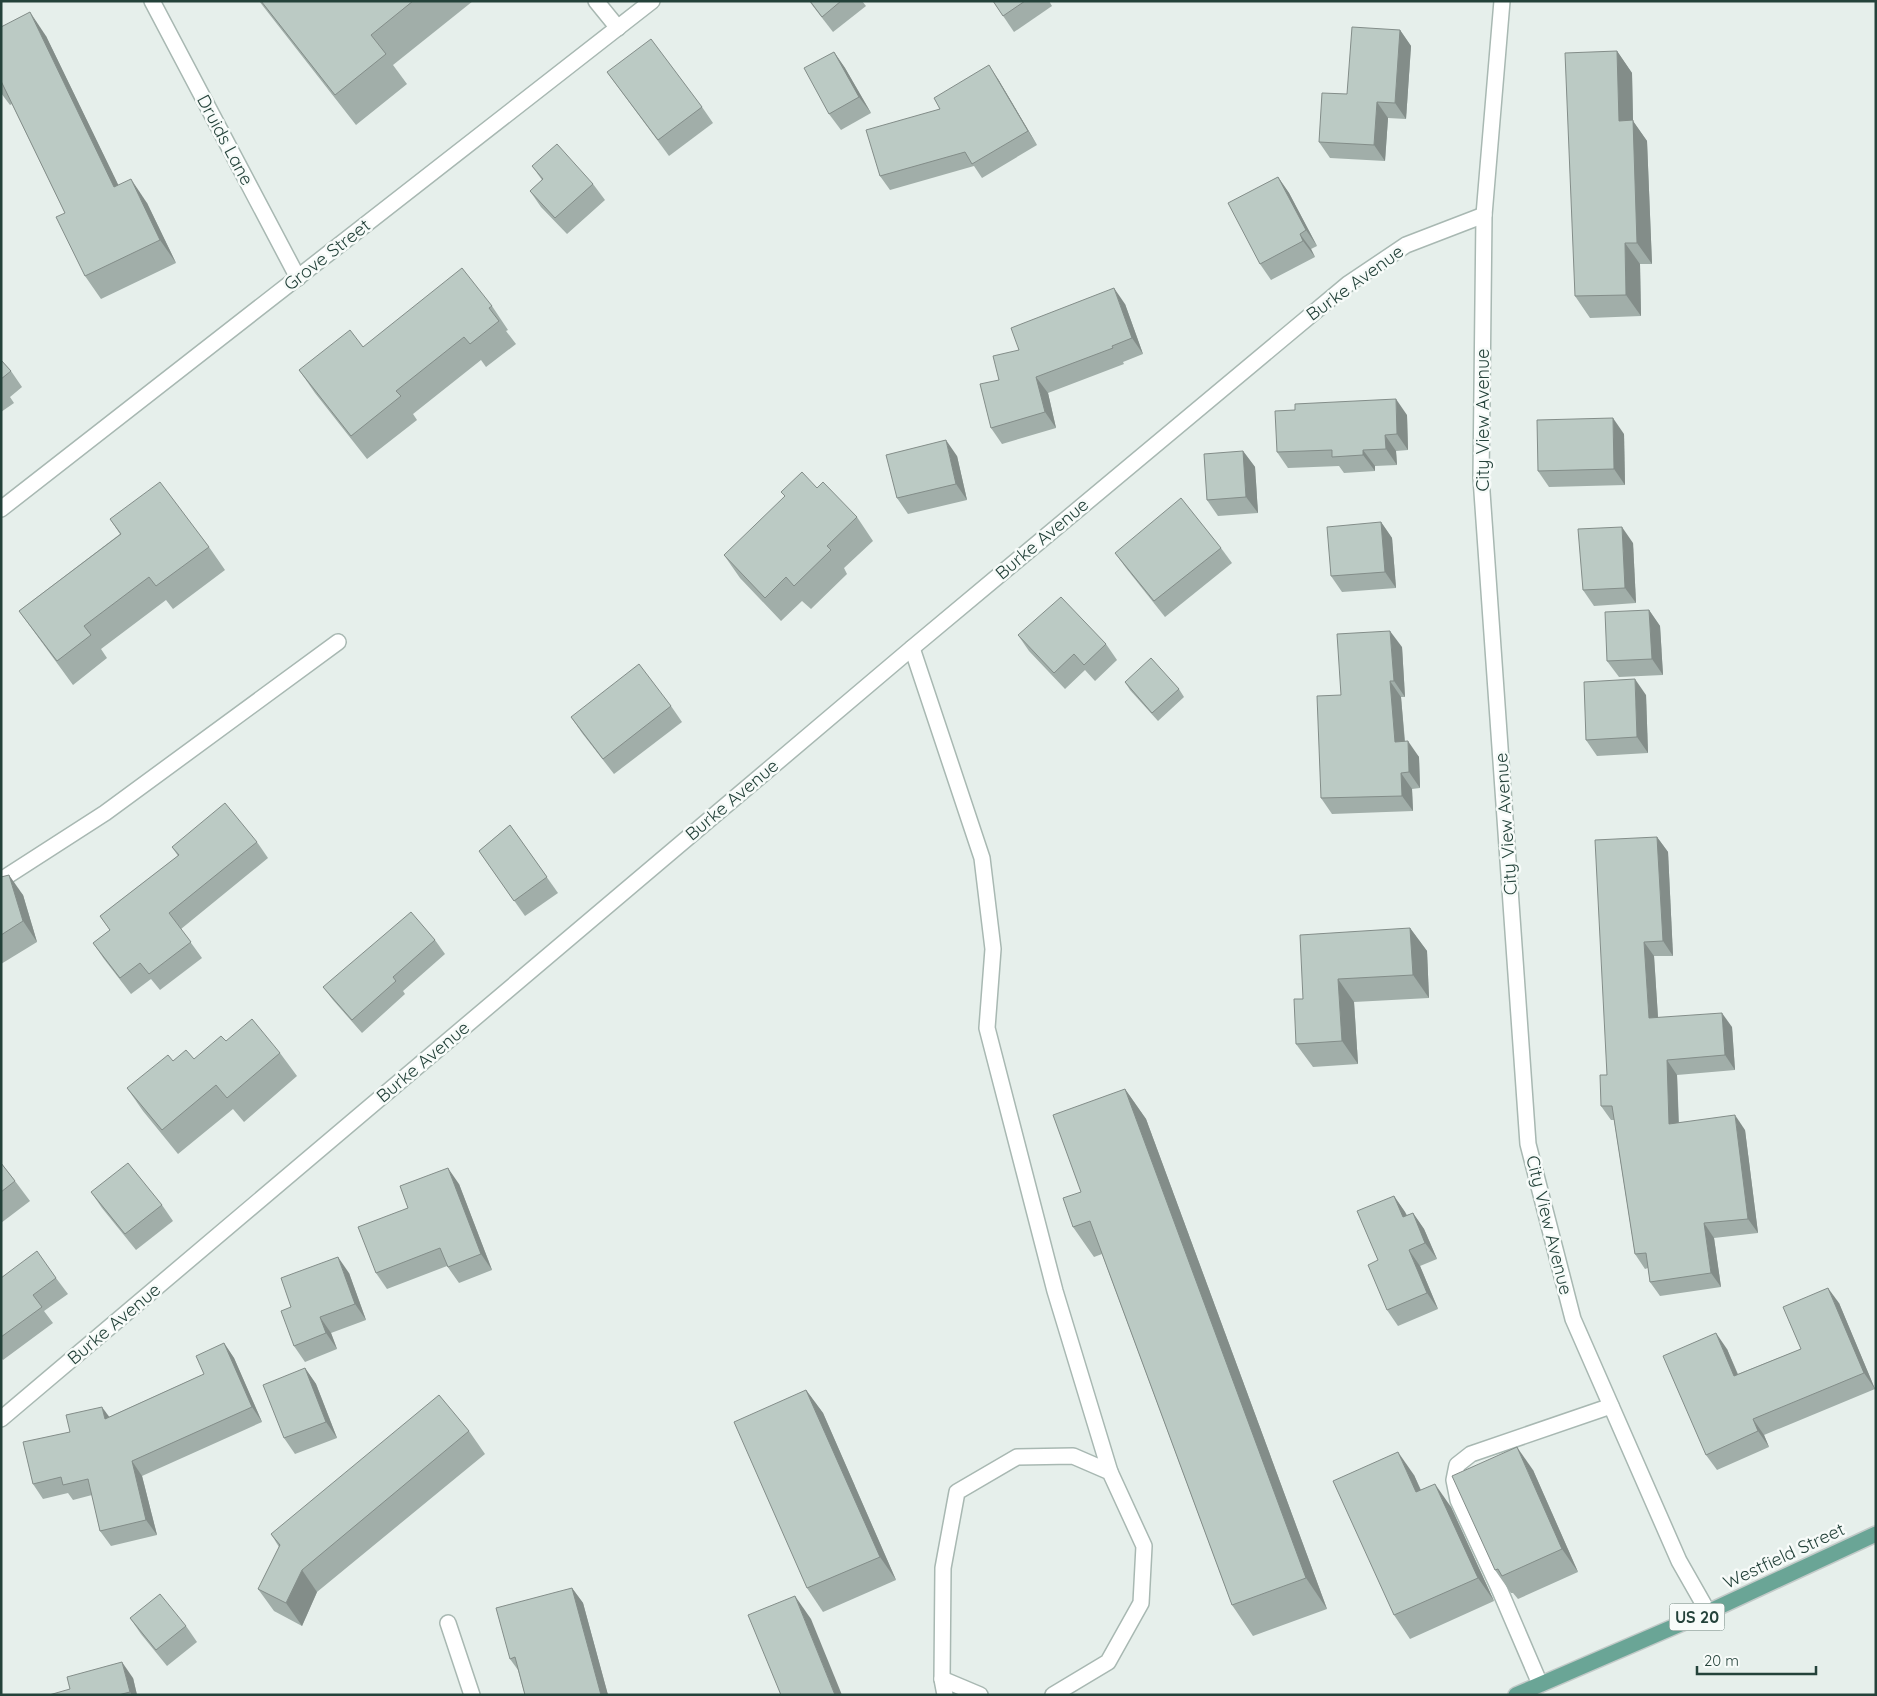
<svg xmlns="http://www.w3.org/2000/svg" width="1877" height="1696" font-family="Quicksand,sans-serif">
<rect width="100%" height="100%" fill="#e6efeb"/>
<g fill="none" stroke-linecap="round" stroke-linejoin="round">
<defs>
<g id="service">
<polyline points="596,1 618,28"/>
<polyline points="912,648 982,858 993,949 987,1028 1055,1291 1110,1472"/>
<polyline points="1,880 105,813 338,642"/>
<polyline points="942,1679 980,1695"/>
<polyline points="1540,1684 1498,1586 1458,1500 1454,1480 1457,1465 1471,1454 1611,1406"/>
<polyline points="945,1695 942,1679 943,1568 957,1492 1017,1457 1073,1456 1110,1472 1144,1546 1141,1603 1108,1662 1053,1695"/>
</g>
<g id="minor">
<polyline points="152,1 298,278"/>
<polyline points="1502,1 1484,215 1481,478 1528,1144 1573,1319 1679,1561 1708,1612"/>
<polyline points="1,509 652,1"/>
<polyline points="1,1419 912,648 1348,284 1406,245 1484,215"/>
<polyline points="448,1623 472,1695"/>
</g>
<polyline id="primary" points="1516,1695 1708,1612 1876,1534"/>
</defs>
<use href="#service" stroke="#a8b8b2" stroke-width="18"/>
<use href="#minor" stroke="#a8b8b2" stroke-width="18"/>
<use href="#primary" stroke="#c2cac8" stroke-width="18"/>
<use href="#service" stroke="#fff" stroke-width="15"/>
<use href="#minor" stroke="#fff" stroke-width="15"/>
<use href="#primary" stroke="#6aa596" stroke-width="15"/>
</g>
<g fill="#a1aea9">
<polygon points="259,1 473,1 393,65 407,84 356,125"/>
<polygon points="809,1 862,1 866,6 833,32"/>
<polygon points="993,1 1049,1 1052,6 1014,32"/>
<polygon points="1,27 46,36 118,185 147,203 176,263 101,299 85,276 65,213 12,104 10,105 1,93"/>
<polygon points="1400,30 1411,46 1406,119 1388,118 1385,161 1330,158 1319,142 1347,94"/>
<polygon points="1617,51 1632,73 1633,121 1647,141 1652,264 1640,264 1641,316 1590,318 1575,296"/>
<polygon points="834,52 845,68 871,113 841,130 829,114"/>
<polygon points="607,72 702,107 713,123 669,156"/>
<polygon points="998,79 1037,145 982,178 974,166 890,190 880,176 940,109"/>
<polygon points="532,166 593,184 605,200 567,234 541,207 530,191 542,180"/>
<polygon points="1278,177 1289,193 1317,246 1311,249 1315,257 1271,280 1260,264"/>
<polygon points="1125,304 1143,354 1123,362 1124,364 1048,393 1056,428 1002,444 991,428 999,380 1019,350"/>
<polygon points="492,306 508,330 506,331 516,344 486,367 481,360 413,414 417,420 367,459 315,393 299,370 363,347"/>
<polygon points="1,360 11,371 22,387 10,397 14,403 1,412"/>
<polygon points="1407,415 1408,450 1396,451 1397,465 1375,466 1375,471 1344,473 1339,466 1288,468 1277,452"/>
<polygon points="1624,434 1625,485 1549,487 1538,471"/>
<polygon points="1243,451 1255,467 1258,513 1218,516 1207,500"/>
<polygon points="957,456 967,500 908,514 897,498"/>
<polygon points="817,488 857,517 873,541 844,568 847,574 811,609 802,601 781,621 740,578 724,555"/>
<polygon points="110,519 209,547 225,570 173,609 166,600 101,649 107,658 73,685 19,611 120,534"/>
<polygon points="1381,522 1392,538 1396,588 1342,592 1331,576"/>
<polygon points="1633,543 1636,603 1594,606 1583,590"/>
<polygon points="1221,548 1232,563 1165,617 1126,568 1115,553"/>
<polygon points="1649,610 1660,626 1663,675 1619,677 1607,661"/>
<polygon points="1018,635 1106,644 1117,660 1095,681 1085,670 1065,689 1029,651"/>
<polygon points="1402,647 1405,697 1401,697 1405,741 1419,757 1420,788 1412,789 1413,811 1332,814 1321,798 1341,695"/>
<polygon points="1125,682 1179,689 1184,697 1158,721 1130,690"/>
<polygon points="1646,695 1648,753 1597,756 1586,740"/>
<polygon points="671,706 682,722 614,774 582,733 571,717"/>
<polygon points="510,825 558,893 525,916 479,851"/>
<polygon points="1657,837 1668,852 1673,956 1654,956 1658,1018 1732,1027 1735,1070 1677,1075 1679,1122 1745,1130 1758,1233 1714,1238 1721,1287 1660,1296 1650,1282 1648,1268 1645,1269 1635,1254 1614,1120 1611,1120 1601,1106"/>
<polygon points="257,842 268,858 181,929 202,958 160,990 151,979 131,994 104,959 93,943 110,930 100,916 178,856 172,847"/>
<polygon points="1,877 23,895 37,942 1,964"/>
<polygon points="1410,928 1427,951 1429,998 1354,1002 1358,1064 1313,1067 1296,1044 1303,999"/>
<polygon points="435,940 445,954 403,991 405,994 362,1033 333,1000 323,987"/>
<polygon points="226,1041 280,1053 297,1076 244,1122 233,1109 178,1154 143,1111 127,1088 173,1061 194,1059"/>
<polygon points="1125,1089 1146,1119 1327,1609 1253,1636 1232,1605 1102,1254 1094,1257 1073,1227"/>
<polygon points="1,1163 15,1181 30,1201 1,1223"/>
<polygon points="459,1184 492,1270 459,1283 447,1266 387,1289 376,1273 408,1208"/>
<polygon points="91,1192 162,1205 173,1221 136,1250 102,1208"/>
<polygon points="1394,1196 1405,1212 1407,1215 1413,1213 1424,1229 1437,1259 1420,1266 1438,1309 1398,1326 1387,1310 1378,1260"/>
<polygon points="349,1273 366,1320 331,1333 337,1349 305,1362 294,1346 291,1307"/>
<polygon points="1,1278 56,1278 68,1294 44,1311 53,1323 3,1360 1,1358"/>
<polygon points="1839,1303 1875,1389 1764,1435 1769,1447 1717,1470 1706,1455 1727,1349 1738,1374 1801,1349"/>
<polygon points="224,1343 234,1358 262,1422 142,1476 157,1535 111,1546 100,1531 92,1495 73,1500 68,1493 43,1499 33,1484 70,1432 109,1417 204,1374"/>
<polygon points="305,1368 316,1384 337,1438 295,1454 284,1438"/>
<polygon points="806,1390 823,1413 896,1580 823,1612 807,1588"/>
<polygon points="469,1431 485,1454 317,1592 302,1626 274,1611 258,1589 279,1547 271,1534"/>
<polygon points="1533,1470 1578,1572 1518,1599 1513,1593 1511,1593 1495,1570"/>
<polygon points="1414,1475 1421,1490 1451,1507 1494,1601 1410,1639 1394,1615"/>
<polygon points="572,1588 583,1603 608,1695 525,1695 518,1670 510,1659"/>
<polygon points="130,1618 186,1626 197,1642 167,1666 141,1634"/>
<polygon points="133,1678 137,1695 49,1695"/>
</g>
<g fill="#838d89">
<polygon points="30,12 46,36 131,211 114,187"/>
<polygon points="1400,30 1411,46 1406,119 1395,103"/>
<polygon points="1617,51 1632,73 1633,121 1647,141 1652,264 1637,243 1619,121"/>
<polygon points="834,52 845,68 871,113 859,97"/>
<polygon points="989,65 998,79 1037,145 1028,131"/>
<polygon points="1377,102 1388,118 1385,161 1374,145"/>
<polygon points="1278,177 1289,193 1317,246 1306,230"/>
<polygon points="131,179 147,203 176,263 160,240"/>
<polygon points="1300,234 1311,249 1315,257 1303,241"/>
<polygon points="1625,243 1640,264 1641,316 1626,295"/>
<polygon points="1114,288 1125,304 1143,354 1132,338"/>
<polygon points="1036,377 1048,393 1056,428 1045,412"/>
<polygon points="1396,399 1407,415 1408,450 1397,434"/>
<polygon points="1613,418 1624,434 1625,485 1614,469"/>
<polygon points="1385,435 1396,451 1397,465 1386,449"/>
<polygon points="946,440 957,456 967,500 956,484"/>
<polygon points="1363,450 1375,466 1375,471 1363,455"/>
<polygon points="1243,451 1255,467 1258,513 1246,497"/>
<polygon points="1381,522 1392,538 1396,588 1385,572"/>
<polygon points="1622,527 1633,543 1636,603 1625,588"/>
<polygon points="1649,610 1660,626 1663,675 1652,659"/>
<polygon points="1390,631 1402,647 1405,697 1394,681"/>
<polygon points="1635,679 1646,695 1648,753 1637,737"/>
<polygon points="1390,681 1401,697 1406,758 1395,742"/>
<polygon points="1408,741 1419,757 1420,788 1409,772"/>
<polygon points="1401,773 1412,789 1413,811 1402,796"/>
<polygon points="1657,837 1668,852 1673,956 1663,941"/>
<polygon points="9,875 23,895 37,942 23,921"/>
<polygon points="1410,928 1427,951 1429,998 1413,975"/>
<polygon points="1644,942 1654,956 1659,1033 1649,1018"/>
<polygon points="1338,979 1354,1002 1358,1064 1342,1041"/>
<polygon points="1722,1013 1732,1027 1735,1070 1725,1055"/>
<polygon points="1667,1060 1677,1075 1679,1138 1669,1124"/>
<polygon points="1125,1089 1146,1119 1327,1609 1306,1578"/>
<polygon points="1735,1115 1745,1130 1758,1233 1748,1219"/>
<polygon points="448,1168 459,1184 492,1270 481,1254"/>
<polygon points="1394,1196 1405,1212 1414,1233 1403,1217"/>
<polygon points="1413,1213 1424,1229 1437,1259 1425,1243"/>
<polygon points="1704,1223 1714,1238 1721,1287 1711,1273"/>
<polygon points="1409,1250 1420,1266 1438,1309 1427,1293"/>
<polygon points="338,1257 349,1273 366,1320 355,1304"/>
<polygon points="1828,1288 1839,1303 1875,1389 1864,1373"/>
<polygon points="320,1317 331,1333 337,1349 326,1333"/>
<polygon points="1716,1333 1727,1349 1745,1392 1734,1376"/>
<polygon points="224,1343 234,1358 262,1422 252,1407"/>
<polygon points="305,1368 316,1384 337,1438 326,1422"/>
<polygon points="806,1390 823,1413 896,1580 880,1557"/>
<polygon points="102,1407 113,1422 105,1419"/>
<polygon points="1753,1419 1764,1435 1769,1447 1758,1431"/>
<polygon points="1517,1447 1533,1470 1578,1572 1562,1549"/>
<polygon points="1398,1452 1414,1475 1432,1516 1416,1492"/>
<polygon points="132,1461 142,1476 157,1535 146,1520"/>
<polygon points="1435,1484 1451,1507 1494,1601 1478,1578"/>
<polygon points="302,1570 317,1592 302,1626 286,1603"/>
<polygon points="572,1588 583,1603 608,1695 601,1695"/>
<polygon points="795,1596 811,1619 842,1695 835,1695"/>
<polygon points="122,1662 133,1678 137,1695 132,1695 130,1692"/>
</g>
<g fill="#bbcac4" stroke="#838d89">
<polygon points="261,1 413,1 371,35 386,54 335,95"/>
<polygon points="810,1 841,1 822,17"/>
<polygon points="993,1 1025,1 1003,16"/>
<polygon points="30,12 114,187 131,179 160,240 85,276 56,217 65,213 1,81 1,27"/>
<polygon points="1352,27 1400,30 1395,103 1377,102 1374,145 1319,142 1322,93 1347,94"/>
<polygon points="651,39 702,107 658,140 607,72"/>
<polygon points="1617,51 1619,121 1633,120 1637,243 1625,243 1626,295 1575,296 1565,53"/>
<polygon points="834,52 859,97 829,114 804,68"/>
<polygon points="989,65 1028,131 972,164 965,152 880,176 866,130 940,109 934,98"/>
<polygon points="557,144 593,184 555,218 530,191 543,179 532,166"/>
<polygon points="1278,177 1306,230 1300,234 1303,241 1260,264 1228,203"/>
<polygon points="462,268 492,306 489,308 499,321 470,344 464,337 396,391 401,396 351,436 299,370 350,330 363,347"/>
<polygon points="1114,288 1132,338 1112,346 1113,348 1036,377 1045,412 991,428 980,384 999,380 993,356 1019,350 1011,328"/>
<polygon points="1,360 11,371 1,379"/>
<polygon points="1396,399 1397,434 1385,435 1386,449 1363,450 1363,455 1332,457 1332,450 1277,452 1275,411 1295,410 1295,404"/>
<polygon points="1613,418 1614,469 1538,471 1537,420"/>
<polygon points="946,440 956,484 897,498 886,455"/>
<polygon points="1243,451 1246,497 1207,500 1204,454"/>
<polygon points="802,472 817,488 823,482 857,517 827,546 831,550 794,586 786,577 765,598 724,555 785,496 781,492"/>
<polygon points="160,482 209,547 156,586 149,577 84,626 91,635 57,661 19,611 121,534 110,519"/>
<polygon points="1181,498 1221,548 1154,601 1115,553"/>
<polygon points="1381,522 1385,572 1331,576 1327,527"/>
<polygon points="1622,527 1625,588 1583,590 1578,529"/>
<polygon points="1061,597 1106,644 1084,665 1074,654 1054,673 1018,635"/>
<polygon points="1649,610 1652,659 1607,661 1605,612"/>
<polygon points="1390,631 1394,681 1390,681 1395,742 1408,741 1409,772 1401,773 1402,796 1321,798 1317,696 1341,695 1337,634"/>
<polygon points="1151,658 1179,689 1152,713 1125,682"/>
<polygon points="639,664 671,706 603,759 571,717"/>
<polygon points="1635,679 1637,737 1586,740 1584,682"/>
<polygon points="225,803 257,842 169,913 191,942 149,974 140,963 120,978 93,943 110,930 100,916 179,855 172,847"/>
<polygon points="510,825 547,877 514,901 479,851"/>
<polygon points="1657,837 1663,941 1644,942 1649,1018 1722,1013 1725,1055 1667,1060 1669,1124 1735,1115 1748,1219 1704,1223 1711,1273 1650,1282 1646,1253 1635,1254 1612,1106 1601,1106 1600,1075 1607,1075 1595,840"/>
<polygon points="9,875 23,921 1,935 1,877"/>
<polygon points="411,912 435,940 393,977 396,981 352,1020 323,987"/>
<polygon points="1410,928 1413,975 1338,979 1342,1041 1296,1044 1294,999 1303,999 1300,935"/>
<polygon points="252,1019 280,1053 227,1098 216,1085 162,1130 127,1088 168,1055 173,1061 186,1050 194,1059 221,1036 226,1041"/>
<polygon points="1125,1089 1306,1578 1232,1605 1090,1221 1073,1227 1063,1198 1081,1192 1053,1115"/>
<polygon points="1,1163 15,1181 1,1192"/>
<polygon points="128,1163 162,1205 125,1234 91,1192"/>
<polygon points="448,1168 481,1254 448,1267 440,1248 376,1273 358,1227 408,1208 400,1186"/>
<polygon points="1394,1196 1403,1217 1413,1213 1425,1243 1409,1250 1427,1293 1387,1310 1368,1265 1378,1260 1357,1211"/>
<polygon points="37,1251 56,1278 33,1295 42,1307 1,1337 1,1278"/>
<polygon points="338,1257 355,1304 320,1317 326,1333 294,1346 281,1311 291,1307 281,1278"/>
<polygon points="1828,1288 1864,1373 1753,1419 1758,1431 1706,1455 1663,1356 1716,1333 1734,1376 1801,1349 1783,1307"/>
<polygon points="224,1343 252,1407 132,1461 146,1520 100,1531 88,1479 63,1485 61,1477 33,1484 23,1442 70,1432 66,1415 102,1407 105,1419 204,1374 196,1356"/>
<polygon points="305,1368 326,1422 284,1438 263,1385"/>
<polygon points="806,1390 880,1557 807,1588 734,1422"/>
<polygon points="439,1395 469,1431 302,1570 286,1603 258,1589 280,1545 271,1534"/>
<polygon points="1517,1447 1562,1549 1502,1576 1498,1569 1495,1570 1452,1476"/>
<polygon points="1398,1452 1416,1492 1435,1484 1478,1578 1394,1615 1333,1481"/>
<polygon points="572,1588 601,1695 525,1695 515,1657 510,1659 496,1608"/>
<polygon points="160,1594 186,1626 156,1650 130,1618"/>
<polygon points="795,1596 835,1695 781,1695 748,1615"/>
<polygon points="122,1662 130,1692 118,1695 49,1695 70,1689 67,1677"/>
</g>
<g text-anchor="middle" stroke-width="5" stroke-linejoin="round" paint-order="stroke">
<rect fill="#f7fbf9" stroke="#637a73" stroke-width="1" x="1669.5" y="1603.5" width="55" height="27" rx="4"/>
<g font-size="16" font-weight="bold" fill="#24423a">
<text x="1697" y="1623">US 20</text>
</g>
<g font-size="18" fill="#24423a" stroke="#f7fbf9">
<text transform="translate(225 140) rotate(62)" y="6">Druids Lane</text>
<text transform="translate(327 255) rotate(-38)" y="6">Grove Street</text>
<text transform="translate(1355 283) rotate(-36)" y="6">Burke Avenue</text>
<text transform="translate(1483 420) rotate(-90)" y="6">City View Avenue</text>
<text transform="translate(1042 539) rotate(-40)" y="6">Burke Avenue</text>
<text transform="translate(732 800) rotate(-40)" y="6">Burke Avenue</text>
<text transform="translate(1506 824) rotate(-94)" y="6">City View Avenue</text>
<text transform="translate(423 1062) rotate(-40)" y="6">Burke Avenue</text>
<text transform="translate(1549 1225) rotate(76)" y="6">City View Avenue</text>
<text transform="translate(114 1324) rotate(-40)" y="6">Burke Avenue</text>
<text transform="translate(1784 1556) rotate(-25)" y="6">Westfield Street</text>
</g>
</g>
<rect width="1877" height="1696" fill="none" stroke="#24423a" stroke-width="5"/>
<path d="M1697 1666v8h119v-8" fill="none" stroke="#24423a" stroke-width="2.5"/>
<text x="1704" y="1666" font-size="15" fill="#24423a" stroke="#f7fbf9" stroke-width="4" paint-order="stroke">20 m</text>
</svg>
